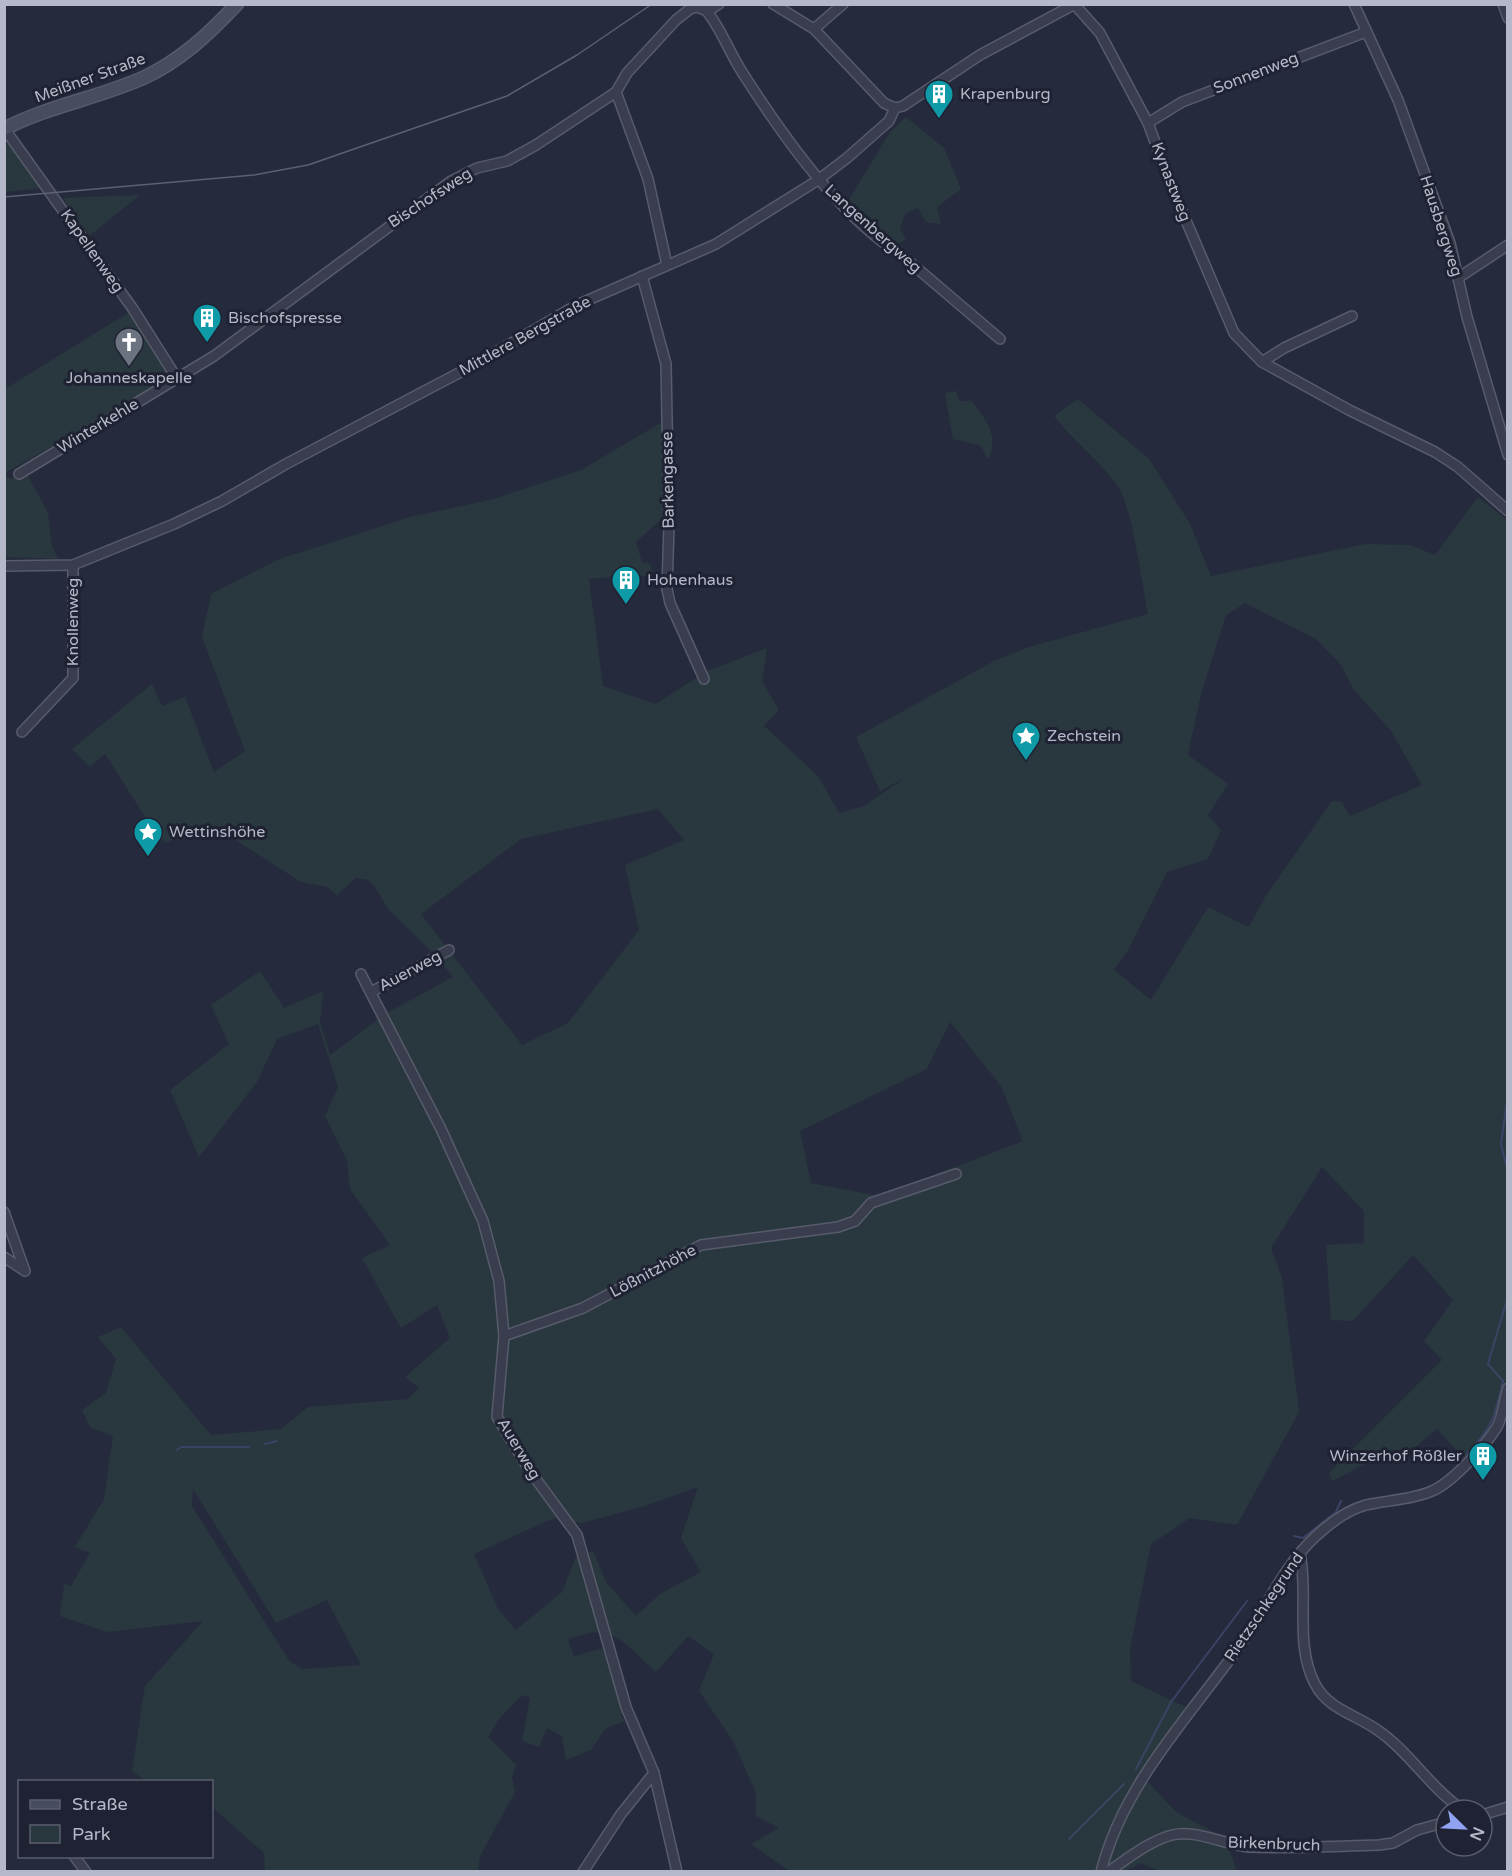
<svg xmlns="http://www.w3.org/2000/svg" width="1512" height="1876" font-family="'Varela Round',sans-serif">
	<rect width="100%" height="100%" fill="#252b3c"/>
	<!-- green -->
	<g fill="#28383e" fill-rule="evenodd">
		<path d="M906,117L944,148L961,189L937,207L941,224L926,222L918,208L905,214L900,229L906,239L894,246L847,203L890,132Z"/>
		<path d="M5,145H13L45,188L5,192Z"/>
		<path d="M140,195L89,236L63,198Z"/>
		<path d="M128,313C137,326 172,366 170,379L5,473V389Z"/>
		<path d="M956,391L959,401H971C986,418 1000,437 988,460L980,445L953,439L945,393Z"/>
		<path d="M1078,399L1149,459L1190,524L1211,576L1365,544L1410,545L1435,555L1478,497L1507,520V1377C1497,1416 1491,1429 1465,1460L1437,1429L1395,1464L1375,1459L1332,1481L1329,1473L1442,1360L1424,1341L1453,1300L1413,1255L1353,1321L1331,1320L1326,1245L1364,1243V1211L1322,1167L1271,1248L1282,1278L1299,1412L1237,1525L1190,1518L1151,1544L1130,1649L1131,1681L1190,1709L1145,1779L1176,1812L1225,1838L1237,1871H1159L1141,1863L1123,1872L789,1871L751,1844L779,1828L756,1816V1793L733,1741L699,1691L714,1654L688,1636L656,1672C624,1644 613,1620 568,1640L574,1656L604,1648L624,1721L605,1729L591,1750L566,1760L562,1736L547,1728L539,1747L522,1741L530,1698L522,1695L499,1719L488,1737L516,1765L512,1777L515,1792L480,1856L478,1871H265L264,1853L212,1807V1782L146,1781L132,1771L145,1686L203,1621L107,1632L60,1616L64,1584L71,1586L90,1553L75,1547L104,1499L113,1436L90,1427L82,1410L106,1393L116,1359L98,1337L121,1327L211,1435L281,1429L308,1407L408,1399L419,1388L405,1377L450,1338L437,1305L401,1328L362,1258L390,1245L350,1189L347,1161L325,1116L338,1087L318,1024L277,1039L257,1082L199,1157L170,1090L229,1044L211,1005L260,971L284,1008L323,991L320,1022L330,1055L385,1014L453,977L436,956L388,909L375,887L368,880L356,878L337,895L327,887L301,882L231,837L198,828L182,840L179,836L167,843L160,840L105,754L90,767L72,749L152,684L162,706L185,697L214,772L245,751L202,637L211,594L277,560L410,517L490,500L581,470L662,422L664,517L636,542L642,562L651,564L652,577L634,575L589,579L603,686L656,704L705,672L767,648L762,681L779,710L764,726L818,776L839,813L864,806L905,778L880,791L856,737L994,661L1029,647L1148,614C1142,584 1133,512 1119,488C1101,461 1074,442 1054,416ZM1245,603L1316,639L1341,665L1354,690L1391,731L1422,785L1350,816L1342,802L1332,801L1265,897L1249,927L1208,907L1151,1000L1114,970L1127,952L1167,872L1208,859L1221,830L1208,815L1228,784L1188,755L1201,694L1226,615ZM658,809L684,840L625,865L639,930L568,1023L522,1045L421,914L521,839ZM950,1022L1001,1086L1023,1141L879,1196L811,1183L800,1131L927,1069ZM698,1487L681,1538L701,1572L660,1594L636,1616L606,1582L593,1551L576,1557L562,1592L516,1630L498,1609L474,1554L554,1518L582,1523L645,1506ZM193,1489L276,1623L327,1600L361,1665L303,1669L290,1662L192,1506Z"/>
		<path d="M26,472L48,513L52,547L59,559L5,557L4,476L11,479Z"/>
	</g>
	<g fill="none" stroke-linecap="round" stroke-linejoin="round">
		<!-- stream -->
		<g stroke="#3a4363" stroke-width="2">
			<path d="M1508,1094L1501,1144L1508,1173"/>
			<path d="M4,1275L5,1276"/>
			<path d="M265,1444L277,1441"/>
			<path d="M177,1450L181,1447H249"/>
			<path d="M1467,1454C1493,1427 1495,1416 1503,1381L1488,1364L1508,1296"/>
			<path d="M1294,1536L1303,1538L1336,1512L1341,1501"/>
			<path d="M1136,1769L1171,1702L1247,1601"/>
			<path d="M1069,1839L1124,1784"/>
		</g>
		<!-- minor casing -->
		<g stroke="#575b6b" stroke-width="12">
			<g id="minor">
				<path d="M773,4L814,29L884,103L895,108"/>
				<path d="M1354,4L1398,100L1450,243L1467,317L1508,455"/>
				<path d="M1503,4L1508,18"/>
				<path d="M1075,5L1100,33L1148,123L1170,183L1234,333L1262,362L1349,410L1435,452L1458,467L1508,511"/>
				<path d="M705,9C720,26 729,52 742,72C784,138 839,216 905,258L1000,339"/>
				<path d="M708,11L719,4"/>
				<path d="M814,29L843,4"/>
				<path d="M616,92L648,179L667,265"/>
				<path d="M895,108L903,106L980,55L1075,4"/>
				<path d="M1148,123L1182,102L1366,32"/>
				<path d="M4,128L133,309L176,377"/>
				<path d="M642,276L666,364L669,525L667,589L670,603L704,679"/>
				<path d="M1458,278L1508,245"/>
				<path d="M1262,362L1284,348L1352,316"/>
				<path d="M19,474L214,356L451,181L477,168L507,161L536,145L616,92L627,73L676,20L690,9L697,7L708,11"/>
				<path d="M4,566L73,565L174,524L222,501L286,464L472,366L577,305L716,244L818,180L847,158L889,121L895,108"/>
				<path d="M22,732L73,678V565"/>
				<path d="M361,974L441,1129L483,1221L499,1281L504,1336L497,1417L530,1471L577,1535L626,1707L654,1773L677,1872"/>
				<path d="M371,992L449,950"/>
				<path d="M4,1212L25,1271L4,1257"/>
				<path d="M504,1336L583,1308L701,1245L838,1227L855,1221L871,1203L956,1174"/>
				<path d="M1300,1553C1309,1595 1294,1644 1315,1684C1328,1709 1354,1714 1376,1729C1409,1751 1430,1788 1463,1810"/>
				<path d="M1482,1815L1508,1807"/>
				<path d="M74,1856L86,1872"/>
				<path d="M583,1872L621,1814L654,1773"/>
				<path d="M1101,1872C1123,1784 1190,1716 1241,1644C1266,1609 1283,1566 1316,1536C1330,1523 1347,1510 1366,1505C1387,1500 1412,1500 1432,1491C1453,1482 1485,1446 1497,1427C1503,1416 1504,1400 1508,1388"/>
				<path d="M1108,1872C1127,1859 1149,1841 1172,1835C1196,1829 1225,1845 1249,1847C1292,1849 1336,1846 1379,1845L1393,1843L1417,1830L1446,1822"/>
			</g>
		</g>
		<!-- secondary casing -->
		<g stroke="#575b6b" stroke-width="15">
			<path id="secondary" d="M4,129C48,106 98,98 143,78C180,61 209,34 237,4"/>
		</g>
		<!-- minor -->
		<use href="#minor" stroke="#393d4d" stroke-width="9"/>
		<!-- secondary -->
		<use href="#secondary" stroke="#474c5f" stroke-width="12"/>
		<!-- tram -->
		<path stroke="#5b6073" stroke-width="1.5" d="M4,197L254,175L308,165L507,96L577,55L652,4"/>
	</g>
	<!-- icons -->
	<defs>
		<g id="building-pin" transform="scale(1.5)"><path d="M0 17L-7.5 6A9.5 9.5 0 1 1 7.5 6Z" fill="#0f9aa8" stroke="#1e2232"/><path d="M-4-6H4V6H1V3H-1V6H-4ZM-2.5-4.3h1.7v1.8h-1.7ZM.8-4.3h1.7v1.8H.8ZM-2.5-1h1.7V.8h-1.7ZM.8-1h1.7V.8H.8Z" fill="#fff"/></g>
		<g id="church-pin" transform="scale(1.5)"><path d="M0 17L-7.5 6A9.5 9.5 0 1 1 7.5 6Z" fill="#6b7280" stroke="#1e2232"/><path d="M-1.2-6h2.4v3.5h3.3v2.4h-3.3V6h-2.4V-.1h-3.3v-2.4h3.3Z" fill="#fff"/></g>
		<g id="sight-pin" transform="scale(1.5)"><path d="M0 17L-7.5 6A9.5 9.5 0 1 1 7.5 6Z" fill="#0f9aa8" stroke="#1e2232"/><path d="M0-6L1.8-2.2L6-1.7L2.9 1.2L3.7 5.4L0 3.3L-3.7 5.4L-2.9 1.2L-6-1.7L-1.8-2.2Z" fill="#fff"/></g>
	</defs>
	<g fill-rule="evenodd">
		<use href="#building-pin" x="939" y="94"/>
		<use href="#building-pin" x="207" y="318"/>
		<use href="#church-pin" x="129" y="342"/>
		<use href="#building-pin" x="626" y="580"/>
		<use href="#sight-pin" x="1026" y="736"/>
		<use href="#sight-pin" x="148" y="832"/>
		<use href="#building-pin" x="1483" y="1456"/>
	</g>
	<g text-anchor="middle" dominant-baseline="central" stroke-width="6" stroke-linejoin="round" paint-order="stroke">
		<!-- street labels -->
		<g font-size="16" fill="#b5b8c8" stroke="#1e2232">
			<text transform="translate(1256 73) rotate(-21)">Sonnenweg</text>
			<text transform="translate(90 78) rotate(-20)">Meißner Straße</text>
			<text transform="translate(1171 182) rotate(69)">Kynastweg</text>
			<text transform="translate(430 198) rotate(-33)">Bischofsweg</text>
			<text transform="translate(1441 226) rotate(72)">Hausbergweg</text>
			<text transform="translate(873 229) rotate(42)">Langenbergweg</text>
			<text transform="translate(92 251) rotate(55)">Kapellenweg</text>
			<text transform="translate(525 336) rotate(-29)">Mittlere Bergstraße</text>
			<text transform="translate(98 426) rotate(-31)">Winterkehle</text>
			<text transform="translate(668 480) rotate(-91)">Barkengasse</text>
			<text transform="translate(73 622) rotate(-90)">Knollenweg</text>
			<text transform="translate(410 971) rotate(-28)">Auerweg</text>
			<text transform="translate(653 1271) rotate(-28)">Lößnitzhöhe</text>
			<text transform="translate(519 1449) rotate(59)">Auerweg</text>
			<text transform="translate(1264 1607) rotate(-56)">Rietzschkegrund</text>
			<text transform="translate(1274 1844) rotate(2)">Birkenbruch</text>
		</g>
		<!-- poi labels -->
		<g font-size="16" fill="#b5b8c8" stroke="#1e2232" text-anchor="start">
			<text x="960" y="94">Krapenburg</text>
			<text x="228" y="318">Bischofspresse</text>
			<text x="129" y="378" text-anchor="middle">Johanneskapelle</text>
			<text x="647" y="580">Hohenhaus</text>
			<text x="1047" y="736">Zechstein</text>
			<text x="169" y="832">Wettinshöhe</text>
			<text x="1462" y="1456" text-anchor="end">Winzerhof Rößler</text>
		</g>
	</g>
	<!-- border -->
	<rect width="1512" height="1876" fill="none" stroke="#b5b8c8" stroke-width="12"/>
	<!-- legend -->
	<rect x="18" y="1780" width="195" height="78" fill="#1e2232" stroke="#5a5e6e" stroke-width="1.5"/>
	<rect x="30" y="1800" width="30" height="9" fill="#474c5f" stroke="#5a5e6e" stroke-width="1.5"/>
	<text x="72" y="1810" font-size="18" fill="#b5b8c8">Straße</text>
	<rect x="30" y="1825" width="30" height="18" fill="#28383e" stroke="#5a5e6e" stroke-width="1.5"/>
	<text x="72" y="1840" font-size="18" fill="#b5b8c8">Park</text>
	<!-- north arrow -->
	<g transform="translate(1464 1828) rotate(114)"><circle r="28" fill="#1e2232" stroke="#5a5e6e" stroke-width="1.5"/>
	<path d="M0-4.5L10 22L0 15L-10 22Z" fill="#90a2f2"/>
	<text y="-9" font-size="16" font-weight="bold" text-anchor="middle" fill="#b5b8c8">N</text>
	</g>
</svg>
